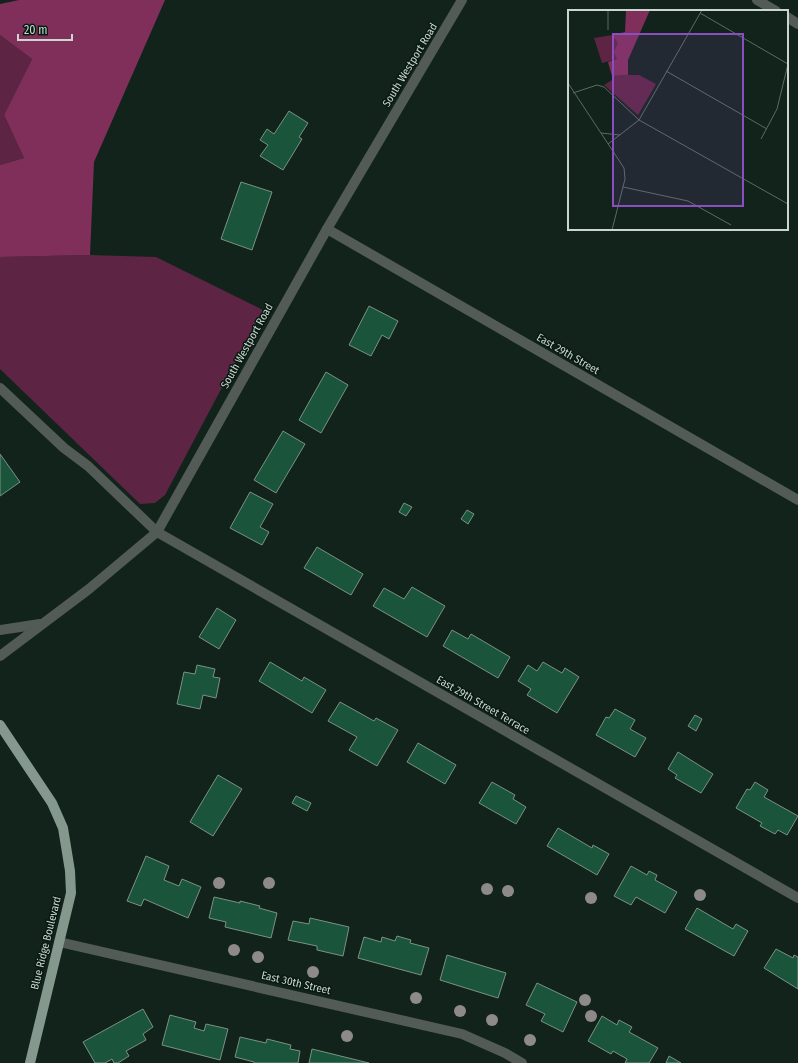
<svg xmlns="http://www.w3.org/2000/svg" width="798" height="1063" font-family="'Fira Sans Condensed',sans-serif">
	<rect width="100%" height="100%" fill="#11231a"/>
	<!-- green -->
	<g fill="#5d2543">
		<path d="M0,35L32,59L4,115L24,158L0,165Z"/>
		<path d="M90,255L156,257L263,310L165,495L155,503L140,504L0,369V257Z"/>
	</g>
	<!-- forest -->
	<path fill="#802f5b" d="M19,0H165L94,162L90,255L0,257V165L24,158L4,115L32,59L0,35V4Z"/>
	<!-- building -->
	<g fill="#1a543b" stroke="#7c9186">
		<path d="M289,111L308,123L299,137L302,139L283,170L260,156L268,145L260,140L267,129L274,134Z"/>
		<path d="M241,182L272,192L252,250L221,239Z"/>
		<path d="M369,306L398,321L389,339L382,335L371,356L349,345Z"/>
		<path d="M326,372L348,385L321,433L299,420Z"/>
		<path d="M283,431L305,444L276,493L254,480Z"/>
		<path d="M0,454L20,482L0,496Z"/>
		<path d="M250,492L273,504L260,527L269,532L262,545L230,528Z"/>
		<path d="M404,503L412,507L406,516L399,512Z"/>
		<path d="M467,510L474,514L468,524L461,519Z"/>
		<path d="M317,547L363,574L351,595L304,568Z"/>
		<path d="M412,587L445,606L427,637L373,606L384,588L404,599Z"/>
		<path d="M217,608L236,620L219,649L199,637Z"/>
		<path d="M452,630L468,639L471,634L510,657L498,678L443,646Z"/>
		<path d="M270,662L302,681L304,677L326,690L312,713L259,681Z"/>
		<path d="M543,662L562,673L565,668L579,677L557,713L527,695L531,689L518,681L528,665L537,671Z"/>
		<path d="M197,665L215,669L213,677L220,678L216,698L203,695L200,709L177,704L184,672L195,674Z"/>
		<path d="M340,702L374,721L376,718L398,730L377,766L349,750L357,737L328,721Z"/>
		<path d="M615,709L635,720L630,729L646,738L635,757L596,735L606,717L609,718Z"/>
		<path d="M695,715L702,719L696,731L688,726Z"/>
		<path d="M418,743L456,765L445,784L407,762Z"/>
		<path d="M678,752L713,774L701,793L675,778L677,775L668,769Z"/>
		<path d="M218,775L242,789L213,836L190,822Z"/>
		<path d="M492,782L515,795L513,799L526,807L516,824L479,803Z"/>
		<path d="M755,782L768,790L764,797L798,816L787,835L778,830L775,834L760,826L762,823L736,808L747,789L750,790Z"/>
		<path d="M296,796L311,803L307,811L292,803Z"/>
		<path d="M558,828L592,848L593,845L609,854L597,875L547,846Z"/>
		<path d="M146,856L169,866L164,880L179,886L182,879L201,887L188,918L144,899L141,906L127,901Z"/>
		<path d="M631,866L647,875L649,871L657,875L655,880L677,892L665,913L636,897L631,905L614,896Z"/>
		<path d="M214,897L240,903V901L260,906L259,908L277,913L271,938L225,927L226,922L209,918Z"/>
		<path d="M697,908L733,929L736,924L748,931L734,956L685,929Z"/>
		<path d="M310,918L349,927L343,956L317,950V946L288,940L293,921L309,924Z"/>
		<path d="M397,936L411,940L410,943L429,948L421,975L358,958L364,937L381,942L382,937L395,941Z"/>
		<path d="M776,949L793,958L794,955L798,957V989L764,968Z"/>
		<path d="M447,955L506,973L498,998L440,980Z"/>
		<path d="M537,983L577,1002L563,1032L541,1021L545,1014L526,1005Z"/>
		<path d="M143,1009L153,1027L143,1034L146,1040L126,1051L129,1056L118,1063H114L112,1059L105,1063H95L83,1042Z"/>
		<path d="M170,1015L196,1022L194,1028L204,1031L206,1024L228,1029L220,1060L162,1045Z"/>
		<path d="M602,1016L617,1025L619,1020L632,1027L629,1032L658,1048L649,1063H625L627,1059L613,1051L611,1054L588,1041Z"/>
		<path d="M240,1037L266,1043L267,1039L291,1045L290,1049L300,1051L298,1063H254V1062L235,1057Z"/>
		<path d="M312,1049L369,1063H309Z"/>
		<path d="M669,1056L681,1063H666Z"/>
	</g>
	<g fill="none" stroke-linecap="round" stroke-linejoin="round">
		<!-- minor -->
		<g stroke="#525b56" stroke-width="10">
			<path d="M757,0L776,11"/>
			<path d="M787,17L798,24"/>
			<path d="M327,229L798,500"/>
			<path d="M0,388L64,448L88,466L157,532L798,898"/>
			<path d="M0,630L40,624"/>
			<path d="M0,656L89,589L157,532L327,229L462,0"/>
			<path d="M59,942L462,1034L505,1053L522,1063"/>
		</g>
		<!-- major -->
		<path stroke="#85988d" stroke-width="10" d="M0,725L52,803L63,828L70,871L71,893L30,1063"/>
	</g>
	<!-- trees -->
	<g fill="#8e898a">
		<circle cx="219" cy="883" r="6"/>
		<circle cx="269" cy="883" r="6"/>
		<circle cx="487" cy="889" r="6"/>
		<circle cx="508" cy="891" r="6"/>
		<circle cx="700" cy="895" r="6"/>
		<circle cx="591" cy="898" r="6"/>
		<circle cx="234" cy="950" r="6"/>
		<circle cx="258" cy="957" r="6"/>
		<circle cx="313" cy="972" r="6"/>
		<circle cx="416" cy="998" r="6"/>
		<circle cx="585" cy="1000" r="6"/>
		<circle cx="460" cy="1011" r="6"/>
		<circle cx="591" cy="1016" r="6"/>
		<circle cx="492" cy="1020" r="6"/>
		<circle cx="347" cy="1036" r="6"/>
		<circle cx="530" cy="1040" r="6"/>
	</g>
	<g text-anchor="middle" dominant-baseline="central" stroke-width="3" stroke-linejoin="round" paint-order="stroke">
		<!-- street labels -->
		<g font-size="11" fill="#cbd6d0" stroke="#081a11">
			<text transform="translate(410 65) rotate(-59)">South Westport Road</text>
			<text transform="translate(247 346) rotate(-61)">South Westport Road</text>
			<text transform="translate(568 354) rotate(30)">East 29th Street</text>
			<text transform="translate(483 705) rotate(30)">East 29th Street Terrace</text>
			<text transform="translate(46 943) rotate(-76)">Blue Ridge Boulevard</text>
			<text transform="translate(296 983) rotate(13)">East 30th Street</text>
		</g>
	</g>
	<!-- overview -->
	<g transform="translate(568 10)">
		<rect width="220" height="220" fill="#11231a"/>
		<path d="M44,25L51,33L49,49L34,53L26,28ZM60,65H71L88,74L70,105L36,75L44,70V66Z" fill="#5d2543"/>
		<path d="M58,0H82L60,50V65L44,66L40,52L49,49L46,42L50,33L44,25L57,22Z" fill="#802f5b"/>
		<path fill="none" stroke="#5b6b63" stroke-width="1" d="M40,0V20M132,3L220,54M98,61L199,119M0,73L56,158L57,169L44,220M5,83L29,75L36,77L71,110L220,194M33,123L52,125M193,129L209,99L220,54M40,134L71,110L134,0M55,177L120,191L163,215"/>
		<path fill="#8b4ec2" fill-opacity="0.15" stroke="#8b4ec2" stroke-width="2" d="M45,24H175V196H45Z"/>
		<rect width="220" height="220" fill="none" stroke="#cbd6d0" stroke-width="2"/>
	</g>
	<!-- scale -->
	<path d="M18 34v6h54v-6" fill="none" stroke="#cbd6d0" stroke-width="2"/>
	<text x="24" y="34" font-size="12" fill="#cbd6d0" stroke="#081a11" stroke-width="3" paint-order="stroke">20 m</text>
</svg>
